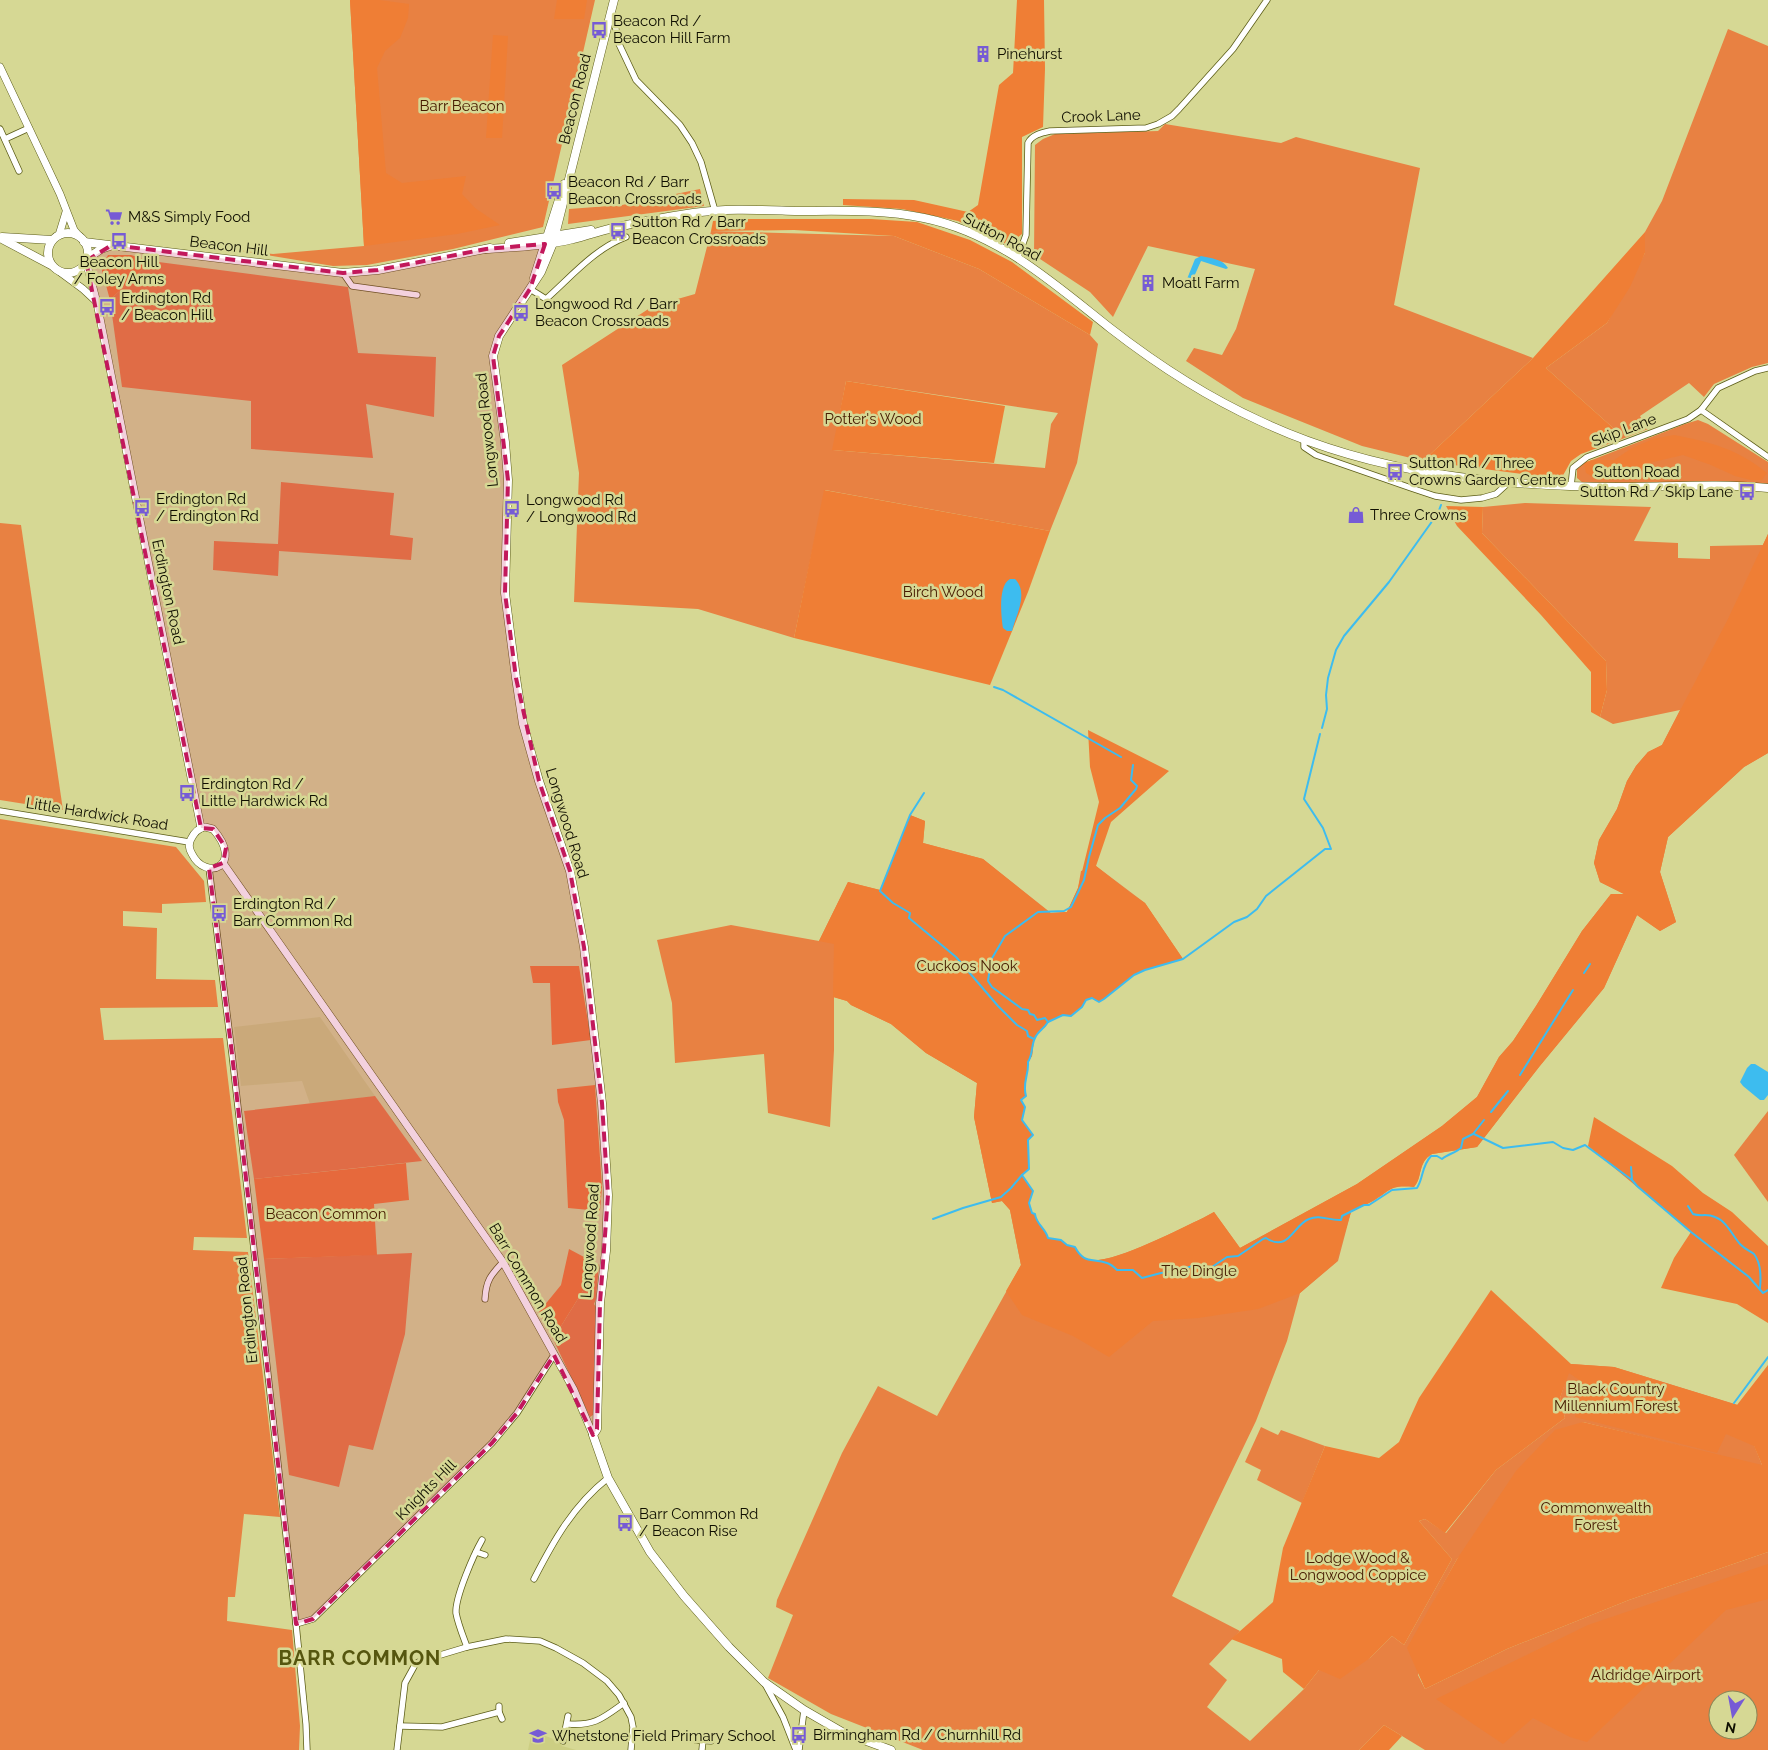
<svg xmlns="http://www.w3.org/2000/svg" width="1768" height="1750" font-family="Raleway,sans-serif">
	<rect width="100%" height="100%" fill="#d6d894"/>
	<!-- built -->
	<g fill="#ccce83">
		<path d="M320,1017L375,1096L310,1104L302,1081L241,1086L234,1027Z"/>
		<path d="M532,1731L559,1741L562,1746L576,1750H528Z"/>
	</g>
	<!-- green -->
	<g fill="#e88142" fill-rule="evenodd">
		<path d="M350,0H595L543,227L453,249L367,265L333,266L236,250L273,254L364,246Z"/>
		<path d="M1728,29L1768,46V363L1752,367L1714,384L1704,397L1689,383L1640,416L1648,429L1622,439L1611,426L1546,368L1607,323L1645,253V232L1662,201Z"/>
		<path d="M1165,124L1281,143L1296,137L1420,168L1394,305L1533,358L1423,461L1362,446L1243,398L1186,361L1194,348L1222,355L1236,329L1255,269L1148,246L1113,317L1090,292L1034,255L1035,145L1043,139L1055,134L1158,131Z"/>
		<path d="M700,189L704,206L568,224L569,209L622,205Z"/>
		<path d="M711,231L894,236L979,269L1090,335L1098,344L1077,463L1050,531L825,490L794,638L698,609L574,602L579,473L562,365L653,306L695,294ZM846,381L1058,413L1051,424L1045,468L833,450Z"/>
		<path d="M151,261L348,287L358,353L436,357L434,417L366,404L373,458L251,449V401L122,387L110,300Z"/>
		<path d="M1698,420L1708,424L1768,462V484L1714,482L1583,483L1577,478V469L1584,463L1685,424Z"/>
		<path d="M281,482L394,493L390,535L413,538L411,560L279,551L278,576L213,570L214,541L278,544Z"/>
		<path d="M1525,503L1651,507L1634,541L1678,543V558L1710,559V546L1763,545L1768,534V753L1744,767L1668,837L1660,872L1676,922L1660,931L1637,915L1604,988L1539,1067L1477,1147L1432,1154C1417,1163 1423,1177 1414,1187C1387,1184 1390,1193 1369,1203C1363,1206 1357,1209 1351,1212L1338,1261L1300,1293L1287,1341L1256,1421L1172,1596L1240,1631L1209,1664L1227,1680L1207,1707L1250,1741L1304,1689L1319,1670L1370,1658L1392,1636L1404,1645L1452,1559L1419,1521L1425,1519L1446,1533L1496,1470L1565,1418L1560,1398L1571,1364L1614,1367L1738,1405L1762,1465L1768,1466H1761L1583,1422L1457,1559L1434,1601L1418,1675L1425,1689L1507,1649L1629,1600L1768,1552V1750H1425L1384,1725L1359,1750H923L831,1714L768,1678L793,1615L776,1607L777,1600L842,1453L878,1386L937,1416L1021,1265L1010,1210L1002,1201L992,1203L974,1117L977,1083L926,1053L891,1024L851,1005L847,1001L834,997V1050L830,1127L768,1113L764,1054L675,1063L672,1003L657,940L731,925L819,941L848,882L880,890L910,815L925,821L923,843L983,859L1051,913L1067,912L1078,888L1081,871L1096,866L1145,903L1183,959L1145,970L1134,975L1104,999L1099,1002L1092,998L1086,1000L1082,1007L1071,1016L1063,1015L1048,1022L1045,1027L1037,1033L1034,1039L1032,1056L1028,1062C1029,1075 1022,1083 1026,1096L1021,1100L1025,1107L1022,1120L1033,1135L1028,1140L1029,1169L1022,1175L1033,1191L1029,1203L1032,1213L1035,1214C1037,1224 1046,1229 1048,1238L1061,1240L1067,1245L1075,1247C1078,1253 1081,1258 1088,1260C1111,1265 1179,1229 1203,1218L1214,1212L1240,1248L1357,1184L1442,1126L1477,1097L1499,1057L1513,1041L1536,1006L1582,931L1611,894H1624L1600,882L1594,863L1599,840L1617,809L1627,781L1636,766L1648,752L1662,745L1680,710L1613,724L1600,717L1607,690L1606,661L1482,533L1483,507ZM1718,1700H1748V1730H1718Z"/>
		<path d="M0,523L21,525L63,810L0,800Z"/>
		<path d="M0,819L176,847L204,881L206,902L162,904V913L123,911V926L157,928L156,979L215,980L218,1007L100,1008L104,1040L223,1038L247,1238L194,1237L193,1250L248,1252L280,1517L244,1514L235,1597H228L227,1621L292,1630L300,1726L299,1750H0Z"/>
		<path d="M375,1096L422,1161L254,1179L244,1111Z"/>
		<path d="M1768,1111V1202L1734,1155Z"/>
		<path d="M412,1253L405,1334L373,1450L349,1445L339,1487L289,1475L264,1259Z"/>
		<path d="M599,1265L596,1299L594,1304L596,1307L593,1415L590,1417L553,1339Z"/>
		<path d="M1261,1427L1278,1435L1281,1430L1325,1446L1302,1503L1257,1480L1261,1470L1245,1462Z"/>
	</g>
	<!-- forest -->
	<g fill="#ef7e35">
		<path d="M350,0H379L409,4L408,18L400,38L385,51L377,68L386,173L402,183L466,176L462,194L475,208L500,225L457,234L364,246Z"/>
		<path d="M557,0H587L584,19H554Z"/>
		<path d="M1017,0H1044L1045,69L1043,127L1022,137V234L1008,245L958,221L902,209L843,205V199L914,200L968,212L978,205L999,85L1013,73Z"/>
		<path d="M493,35L508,36L502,138H486Z"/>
		<path d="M735,219H871L917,222L970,240L1012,262L1093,322L1090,335L979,269L894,236L794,230L711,231L713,221Z"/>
		<path d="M1645,232V253L1630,287L1607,323L1546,368L1611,426L1622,439L1581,454L1571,461L1561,479L1423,461L1533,358Z"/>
		<path d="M108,255H131L151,261L110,300L101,267Z"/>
		<path d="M846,381L1005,406L994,463L832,450Z"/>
		<path d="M1674,435C1710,442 1738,449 1767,473L1762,480H1751L1735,476L1711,465L1683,455L1653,462L1633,471L1623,479H1597L1586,473L1584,463L1592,460H1614L1632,448L1653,439Z"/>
		<path d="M824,490L1050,531L1028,592L990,685L794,638Z"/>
		<path d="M1446,506L1483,507L1482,533L1606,661L1607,690L1600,717L1591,712V672L1541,615L1457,526Z"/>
		<path d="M1768,534V753L1744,767L1668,837L1660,872L1676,922L1660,931L1637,915L1604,988L1539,1067L1477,1147L1432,1154C1417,1163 1423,1177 1414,1187C1387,1184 1390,1192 1369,1203C1363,1206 1357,1209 1351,1212L1336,1262L1300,1293L1258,1309L1198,1318L1153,1321L1109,1357L1073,1336L1022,1315L1006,1291L1021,1265L1010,1210L1002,1201L992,1203L974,1117L977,1083L926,1053L891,1024L851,1005L847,1001L833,997L834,944L819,941L848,882L880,890L910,815L925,821L923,843L983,859L1050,913L1067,912L1078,888L1099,802L1090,767L1088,730L1169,771L1111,822L1096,866L1130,893L1145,903L1183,959L1145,970L1134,975L1104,999L1099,1002L1092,998L1086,1000L1082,1007L1071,1016L1063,1015L1048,1022L1045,1027L1037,1033L1034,1039L1032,1056L1028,1062C1029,1075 1022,1083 1026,1096L1021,1100L1025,1107L1022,1120L1033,1135L1028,1140L1029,1169L1022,1175L1033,1191L1029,1203L1032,1213L1035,1214C1037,1224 1046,1229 1048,1238L1061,1240L1067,1245L1075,1247C1078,1253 1081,1258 1088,1260C1112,1265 1179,1229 1203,1218L1214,1212L1240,1248L1357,1184L1442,1126L1477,1097L1499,1057L1513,1041L1536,1006L1582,931L1611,894H1624L1600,882L1594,863L1599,840L1617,809L1627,781L1636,766L1648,752L1662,745L1727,621Z"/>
		<path d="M530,966H579L591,1040L552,1045L550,983H533Z"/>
		<path d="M595,1085L602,1187L600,1211L568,1208L564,1120L558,1102L557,1089Z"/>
		<path d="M1594,1117L1672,1166L1703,1193L1732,1212L1768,1246V1323L1737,1304L1661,1288L1674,1258L1691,1232L1588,1146Z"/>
		<path d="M406,1163L409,1200L374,1204L377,1255L264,1259L254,1179Z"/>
		<path d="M569,1249L599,1265L553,1339L539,1312L561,1285Z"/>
		<path d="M1491,1290L1571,1364L1614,1367L1737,1405L1768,1365V1552L1629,1600L1507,1649L1425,1689L1407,1648L1457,1559L1516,1471L1555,1430L1583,1422L1762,1465L1754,1446L1726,1434L1717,1453L1575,1417L1578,1402L1588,1386L1569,1373L1560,1398L1565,1418L1496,1470L1445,1533L1425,1519L1419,1521L1452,1559L1404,1645L1392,1636L1370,1658L1340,1679L1319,1670L1304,1689L1283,1672L1282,1659L1231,1639L1273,1602L1283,1548L1325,1446L1379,1458L1399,1442L1419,1398Z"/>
		<path d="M1768,1564V1599L1726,1610L1587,1742L1570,1737L1533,1718L1503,1744L1436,1699L1588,1625Z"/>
		<path d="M1384,1725L1402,1736L1389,1750H1359Z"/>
	</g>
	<!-- water -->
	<g fill="#3dbcef">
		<path d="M1201,256C1210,258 1223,259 1228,268L1226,269L1201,261L1193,279L1191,282L1188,281L1187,279L1195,259Z"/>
		<path d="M1010,579H1015C1029,593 1016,615 1012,631H1007L1003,628C1001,616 998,585 1010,579Z"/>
		<path d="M1751,1064H1755L1768,1072V1095L1764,1100H1760L1743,1086L1740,1082L1747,1068Z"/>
	</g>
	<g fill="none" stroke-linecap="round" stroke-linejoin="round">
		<!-- stream -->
		<g stroke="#3dbcef" stroke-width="2">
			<path d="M994,687L1003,690L1121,757"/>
			<path d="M1322,728L1327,709L1326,695L1328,678L1336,650L1344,636L1389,582L1438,513L1441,505"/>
			<path d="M1133,765L1131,780L1137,786L1136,789L1120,808L1105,818L1098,825L1089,857L1084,880L1071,907L1064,911L1038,912L1005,936L991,960L988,981L992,987L1022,1009L1028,1010L1030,1014L1034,1015L1037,1020L1045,1018L1048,1022C1044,1029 1038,1031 1035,1038C1031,1046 1033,1054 1028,1062C1029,1075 1022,1083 1026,1096L1021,1100L1025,1107L1022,1120L1033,1135L1028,1140L1029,1169L1022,1175L1033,1191L1029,1203L1032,1213L1035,1214C1036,1224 1046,1229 1048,1238L1061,1240L1067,1245L1075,1247C1084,1264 1091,1258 1107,1263C1110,1264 1114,1267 1117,1270H1133L1142,1278L1161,1273L1181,1270L1192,1266L1212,1267L1227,1257L1238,1256L1263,1239L1266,1238C1289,1253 1293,1225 1309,1219C1320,1214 1330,1221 1341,1220L1342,1216L1364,1205H1369L1392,1190L1417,1188C1424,1177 1421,1167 1431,1156H1437L1442,1159C1448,1154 1455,1153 1461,1148L1463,1139L1473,1134L1484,1120"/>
			<path d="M924,793L910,815L880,891L893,903L910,913L909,918L956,957L998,1006L1017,1025L1027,1031L1028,1036L1034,1039"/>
			<path d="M1584,973L1590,964"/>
			<path d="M1048,1022L1063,1015L1071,1016L1082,1007L1086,1000L1092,998L1099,1002L1104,999L1134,975L1145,970L1183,959L1234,922L1247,917L1257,909L1266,896L1325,849H1331L1323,828L1304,799L1320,734"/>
			<path d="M1520,1075L1573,990"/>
			<path d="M1491,1112L1508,1091"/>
			<path d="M1474,1134L1503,1148L1553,1142L1563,1148L1573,1150L1585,1145L1632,1180"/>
			<path d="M1631,1167L1632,1180L1637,1186L1691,1232L1749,1277L1763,1293L1768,1290"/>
			<path d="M1688,1206L1693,1214C1701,1217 1706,1213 1715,1217C1727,1221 1733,1237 1741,1245C1745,1249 1750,1251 1754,1254C1761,1263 1761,1278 1760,1288"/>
			<path d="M933,1219L963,1208L1001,1197L1011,1188L1022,1175"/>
			<path d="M1734,1403L1768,1357"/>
		</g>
		<!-- minor casing -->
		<g stroke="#5c5d18" stroke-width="7">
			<g id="minor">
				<path d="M612,10L619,44L636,80L680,125L692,143L701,162L715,211"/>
				<path d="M0,129L19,171"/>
				<path d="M5,139L29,128"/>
				<path d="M1018,257L1026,235L1028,143C1032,135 1041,133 1050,131L1146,128L1158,124L1172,116L1179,109L1233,49L1267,0"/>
				<path d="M343,273L352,286L417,295"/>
				<path d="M530,289L546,299C571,277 594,249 626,237"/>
				<path d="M1701,410L1768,457"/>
				<path d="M1304,440V447L1316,455L1411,488L1435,496L1461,500L1482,498L1496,494L1507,484"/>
				<path d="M1571,486L1573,468L1587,457L1688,419L1701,410L1718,388L1755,371L1768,368"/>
				<path d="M0,811L189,842"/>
				<path d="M209,868L232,1054L296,1624L306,1724L307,1750"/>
				<path d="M485,1299C486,1280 491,1275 503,1262"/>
				<path d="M476,1552L485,1555"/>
				<path d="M534,1579C554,1540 573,1506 608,1478"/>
				<path d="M296,1624L313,1619L492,1443L517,1413L554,1355"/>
				<path d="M467,1647C463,1636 458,1624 456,1613C455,1597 474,1554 482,1540"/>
				<path d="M765,1684L783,1717L796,1750"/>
				<path d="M499,1706V1712L502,1719"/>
				<path d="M568,1724C595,1726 603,1718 624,1703"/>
				<path d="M400,1726L442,1727L499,1712"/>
				<path d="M696,1740L711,1741"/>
				<path d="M563,1741L568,1716"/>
				<path d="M397,1750L405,1683L416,1663L427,1659L467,1647L506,1639L540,1641L556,1648L583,1663L607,1681L619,1695L631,1717L633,1727L631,1750"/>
				<path d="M702,1750L703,1740"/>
				<path d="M799,1750L804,1710"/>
			</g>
		</g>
		<!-- tertiary casing -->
		<g stroke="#5c5d18" stroke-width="8">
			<g id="tertiary">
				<path d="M0,67L60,194L74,230L80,237"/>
				<path d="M59,235L66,212"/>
				<path d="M86,261L97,303L201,828"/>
				<path d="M60,272L83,289L97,302"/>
				<path d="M205,827L213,829C245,866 206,882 192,854C189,849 188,844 191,839C194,833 198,828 205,827Z"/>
				<path d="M223,863L503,1262L574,1390L593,1435"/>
			</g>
		</g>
		<!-- secondary casing -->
		<g stroke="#5c5d18" stroke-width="9">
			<g id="secondary">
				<path d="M614,0L553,243L541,272L499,336L493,356L505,442L508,480L505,593L516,678L523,724L539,781L570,871L584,947L602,1103L608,1195L606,1251L600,1303L597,1429L593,1435L608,1478L650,1552L684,1596L729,1647L764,1682L804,1710L842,1732L891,1750"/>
				<circle cx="68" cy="253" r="20"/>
				<path d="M2,237L52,240"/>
				<path d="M0,238L51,265"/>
				<path d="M84,242L343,273L378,270L490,248"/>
				<path d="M509,243L591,230"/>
				<path d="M486,249C515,247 545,246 573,239C587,236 599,231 613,228C639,222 666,217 693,213C727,208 761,210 795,211C838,211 882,209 924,218C998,233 1053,283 1110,328C1155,363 1207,397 1260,421C1373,474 1495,486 1618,487C1668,487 1718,483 1768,488"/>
				<path d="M88,258L101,249L110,246"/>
				<path d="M534,278L564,184"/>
			</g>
		</g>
		<!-- minor -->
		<use href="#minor" stroke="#fff" stroke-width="5.5"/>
		<!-- tertiary -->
		<use href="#tertiary" stroke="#fff" stroke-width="7"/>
		<!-- secondary -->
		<use href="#secondary" stroke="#fff" stroke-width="8"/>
	</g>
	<!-- marked area -->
	<path fill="#c2185b" fill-opacity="0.2" stroke="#c2185b" stroke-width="4" stroke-dasharray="10 6" stroke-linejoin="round" d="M545,244L530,289L499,336L493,356L508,480L505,593L516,678L539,781L570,871L584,947L602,1103L608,1195L600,1303L597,1429L593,1435L554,1355L517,1413L492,1443L313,1619L296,1624L232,1054L209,868L223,863L226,848L213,829L201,828L86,261L112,245L343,273L378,270L486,249Z"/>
	<!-- icons -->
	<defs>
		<g id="bus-bare" transform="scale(1.35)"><path d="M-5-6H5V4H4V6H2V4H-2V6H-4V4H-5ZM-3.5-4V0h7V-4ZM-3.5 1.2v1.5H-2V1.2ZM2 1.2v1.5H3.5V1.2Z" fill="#765bd5" stroke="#d6d894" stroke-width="2.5" paint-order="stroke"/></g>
		<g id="building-bare" transform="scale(1.35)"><path d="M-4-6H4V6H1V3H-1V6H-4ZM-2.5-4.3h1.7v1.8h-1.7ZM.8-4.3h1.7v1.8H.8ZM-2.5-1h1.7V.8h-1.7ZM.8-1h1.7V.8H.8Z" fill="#765bd5" stroke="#d6d894" stroke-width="2.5" paint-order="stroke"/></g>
		<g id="supermarket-bare" transform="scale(1.35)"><path d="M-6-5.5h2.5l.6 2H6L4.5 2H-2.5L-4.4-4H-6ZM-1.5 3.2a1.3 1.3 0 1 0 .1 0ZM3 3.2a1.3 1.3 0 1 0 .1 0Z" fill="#765bd5" stroke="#d6d894" stroke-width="2.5" paint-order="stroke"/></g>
		<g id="shop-bare" transform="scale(1.35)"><path d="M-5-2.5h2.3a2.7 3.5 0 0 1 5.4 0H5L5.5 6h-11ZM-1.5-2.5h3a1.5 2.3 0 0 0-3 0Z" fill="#765bd5" stroke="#d6d894" stroke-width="2.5" paint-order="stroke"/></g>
		<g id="school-bare" transform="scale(1.35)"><path d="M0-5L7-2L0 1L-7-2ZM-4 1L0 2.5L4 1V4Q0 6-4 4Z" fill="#765bd5" stroke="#d6d894" stroke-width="2.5" paint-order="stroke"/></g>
	</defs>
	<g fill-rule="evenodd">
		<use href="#bus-bare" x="599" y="30"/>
		<use href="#building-bare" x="983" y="54"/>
		<use href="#bus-bare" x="554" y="191"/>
		<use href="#supermarket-bare" x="114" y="217"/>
		<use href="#bus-bare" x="618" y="231"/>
		<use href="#bus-bare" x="119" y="241"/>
		<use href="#building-bare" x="1148" y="283"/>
		<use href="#bus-bare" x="107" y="307"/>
		<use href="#bus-bare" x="521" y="313"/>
		<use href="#bus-bare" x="1395" y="472"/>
		<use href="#bus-bare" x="1747" y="492"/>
		<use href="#bus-bare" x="142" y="508"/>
		<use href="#bus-bare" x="512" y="509"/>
		<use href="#shop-bare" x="1356" y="515"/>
		<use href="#bus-bare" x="187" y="793"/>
		<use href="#bus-bare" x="219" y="913"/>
		<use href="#bus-bare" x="625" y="1523"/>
		<use href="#bus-bare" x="799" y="1735"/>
		<use href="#school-bare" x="538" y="1736"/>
	</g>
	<g text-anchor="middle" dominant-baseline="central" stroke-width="5" stroke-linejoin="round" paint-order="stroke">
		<!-- poi labels -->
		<g font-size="15" fill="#100f00" stroke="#d6d894" text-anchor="start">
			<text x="613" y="21">Beacon Rd /<tspan x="613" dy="17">Beacon Hill Farm</tspan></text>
			<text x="997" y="54">Pinehurst</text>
			<text x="568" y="182">Beacon Rd / Barr<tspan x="568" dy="17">Beacon Crossroads</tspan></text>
			<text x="128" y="217">M&amp;S Simply Food</text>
			<text x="632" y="222">Sutton Rd / Barr<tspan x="632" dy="17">Beacon Crossroads</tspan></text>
			<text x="119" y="262" text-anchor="middle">Beacon Hill<tspan x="119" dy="17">/ Foley Arms</tspan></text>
			<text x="1162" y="283">Moatl Farm</text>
			<text x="121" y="298">Erdington Rd<tspan x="121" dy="17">/ Beacon Hill</tspan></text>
			<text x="535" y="304">Longwood Rd / Barr<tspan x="535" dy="17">Beacon Crossroads</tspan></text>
			<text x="1409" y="463">Sutton Rd / Three<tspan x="1409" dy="17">Crowns Garden Centre</tspan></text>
			<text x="1733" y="492" text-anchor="end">Sutton Rd / Skip Lane</text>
			<text x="156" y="499">Erdington Rd<tspan x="156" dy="17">/ Erdington Rd</tspan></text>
			<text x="526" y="500">Longwood Rd<tspan x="526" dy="17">/ Longwood Rd</tspan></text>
			<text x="1370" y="515">Three Crowns</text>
			<text x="201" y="784">Erdington Rd /<tspan x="201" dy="17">Little Hardwick Rd</tspan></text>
			<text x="233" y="904">Erdington Rd /<tspan x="233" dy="17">Barr Common Rd</tspan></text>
			<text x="639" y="1514">Barr Common Rd<tspan x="639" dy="17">/ Beacon Rise</tspan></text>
			<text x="813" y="1735">Birmingham Rd / Churnhill Rd</text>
			<text x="552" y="1736">Whetstone Field Primary School</text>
		</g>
		<!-- street labels -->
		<g font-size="15" fill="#100f00" stroke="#d6d894">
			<text transform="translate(575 99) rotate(-76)">Beacon Road</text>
			<text transform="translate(1101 116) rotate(-2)">Crook Lane</text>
			<text transform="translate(1002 237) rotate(28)">Sutton Road</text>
			<text transform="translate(229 246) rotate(7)">Beacon Hill</text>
			<text transform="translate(487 430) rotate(-96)">Longwood Road</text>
			<text transform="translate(1624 430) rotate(-21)">Skip Lane</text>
			<text x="1637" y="472">Sutton Road</text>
			<text transform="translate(168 592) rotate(78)">Erdington Road</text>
			<text transform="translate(97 814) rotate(9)">Little Hardwick Road</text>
			<text transform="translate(567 823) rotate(73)">Longwood Road</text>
			<text transform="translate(590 1241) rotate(-86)">Longwood Road</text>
			<text transform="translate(528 1283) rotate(59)">Barr Common Road</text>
			<text transform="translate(247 1310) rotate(-96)">Erdington Road</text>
			<text transform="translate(426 1490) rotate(-45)">Knights Hill</text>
		</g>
		<!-- park labels -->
		<g font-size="15" fill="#471b00" stroke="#d6d894">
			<text x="462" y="106">Barr Beacon</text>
			<text x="873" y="419">Potter's Wood</text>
			<text x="943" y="592">Birch Wood</text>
			<text x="967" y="966">Cuckoos Nook</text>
			<text x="326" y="1214">Beacon Common</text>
			<text x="1199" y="1271">The Dingle</text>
			<text x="1616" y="1389">Black Country<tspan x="1616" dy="17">Millennium Forest</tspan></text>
			<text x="1596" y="1508">Commonwealth<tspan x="1596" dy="17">Forest</tspan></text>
			<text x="1358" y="1558">Lodge Wood &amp;<tspan x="1358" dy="17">Longwood Coppice</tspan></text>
			<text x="1646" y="1675">Aldridge Airport</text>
		</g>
		<!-- district labels -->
		<g font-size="20" font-weight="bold" letter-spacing="1" fill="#56560f" stroke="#d6d894">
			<text x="360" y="1658">BARR COMMON</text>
		</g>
	</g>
	<!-- north arrow -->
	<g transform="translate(1733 1715) rotate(191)"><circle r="24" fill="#d6d894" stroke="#878859"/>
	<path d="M0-4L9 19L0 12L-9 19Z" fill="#765bd5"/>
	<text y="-8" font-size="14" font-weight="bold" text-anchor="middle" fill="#100f00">N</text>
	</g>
</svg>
